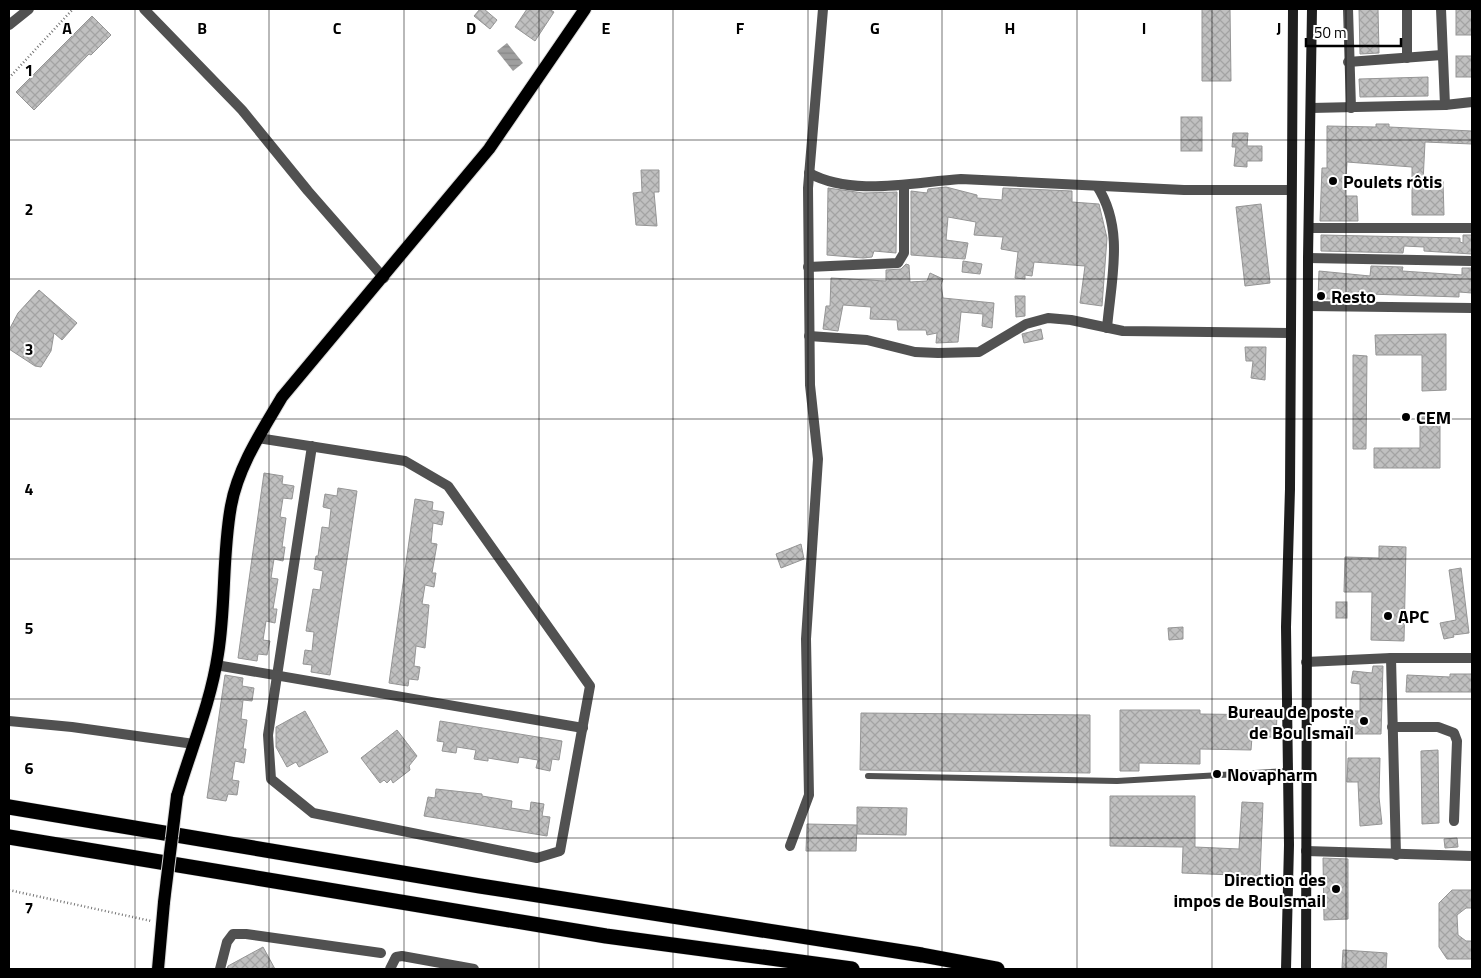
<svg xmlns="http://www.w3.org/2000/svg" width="1481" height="978" font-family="'Titillium Web',sans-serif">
	<defs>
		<pattern id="water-rules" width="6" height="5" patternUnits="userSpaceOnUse" patternTransform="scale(1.25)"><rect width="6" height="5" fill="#9f9f9f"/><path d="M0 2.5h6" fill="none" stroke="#878787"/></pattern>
		<pattern id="building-cross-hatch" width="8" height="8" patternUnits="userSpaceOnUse" patternTransform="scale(1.25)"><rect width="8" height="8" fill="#c0c0c0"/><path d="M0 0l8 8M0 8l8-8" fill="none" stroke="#a3a3a3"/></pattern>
	</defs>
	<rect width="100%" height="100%" fill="#fff"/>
	<!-- water -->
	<path fill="url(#water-rules)" d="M507,43L523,63L513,71L497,51Z"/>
	<!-- building -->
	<g fill="url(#building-cross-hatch)" stroke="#959595">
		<path d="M480,9H484L497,20L490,29L474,16Z"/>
		<path d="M527,9H549L554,12L535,41L515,27Z"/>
		<path d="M1202,9H1230L1231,81H1202Z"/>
		<path d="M1359,9H1378L1379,53L1360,54Z"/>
		<rect x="1456" y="9" width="16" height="26"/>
		<path d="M92,16L111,35L91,55L89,54L34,110L16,92Z"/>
		<rect x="1456" y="56" width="16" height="21"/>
		<path d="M1428,77V96L1360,97L1359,79Z"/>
		<rect x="1181" y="117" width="21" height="34"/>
		<path d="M1376,124H1389V127L1472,131V144L1425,142L1423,182L1443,181L1444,215H1412V167L1347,162L1345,196H1357L1358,221H1320L1322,168H1327V126L1376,127Z"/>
		<path d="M1233,133H1248L1247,146H1262V161H1247V167L1234,166L1236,147H1232Z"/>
		<path d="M641,170H659V192H654L657,226L636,225L633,193L642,192Z"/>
		<path d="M946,187L977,195V198L1002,200L1003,188L1072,191V202L1099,204L1107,238L1102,306L1080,303L1085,266L1034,262L1032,276L1025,275V279L1015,278L1018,252L1001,249L1003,237L974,235L976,222L948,217L946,240L968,243L965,259L911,255V191L927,193L928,189Z"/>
		<path d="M828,188L863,193L897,192L896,253L874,251L872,257L863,258L827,255Z"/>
		<path d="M1261,204L1270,283L1245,286L1236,207Z"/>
		<path d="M1321,235L1460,238V242L1463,243V235H1472V254L1424,251V247L1404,246L1403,253L1321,251Z"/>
		<path d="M963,261L982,264L980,274L962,272Z"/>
		<path d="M906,264L909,265L910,282L927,281L930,273L943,279L941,285L943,298L994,303L992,328L982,326L983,314L961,312L958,342L936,343L937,333L927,335L926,330H898L897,320L870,319L871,307L843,305L838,331L823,329L826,306H830L831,278L886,281V270L901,269Z"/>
		<path d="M1371,266L1403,267L1402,271L1462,275V268H1472V293L1459,292V297L1338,293V299H1318L1319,271L1370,276Z"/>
		<path d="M39,290L77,323L62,340L54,333L51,351L41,367L35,366L9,349V330L18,313Z"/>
		<path d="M1015,296H1025V316L1016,317Z"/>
		<path d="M1041,329L1043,339L1024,343L1022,334Z"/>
		<path d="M1446,334V390L1422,391V355H1376L1375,335Z"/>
		<path d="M1245,347H1266L1265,380L1251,378L1253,361H1246Z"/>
		<path d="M1353,355L1367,356L1366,449H1353Z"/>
		<path d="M1420,412H1440V468H1374V448H1420Z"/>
		<path d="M264,473L283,476L282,484L294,486L292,499L283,498L280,517L286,518L282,547H285L283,561L274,559L271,578L278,579L273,609H277L275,623L266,621L263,640L270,641L267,655L258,654L257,661L238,658Z"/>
		<path d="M338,488L357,491L330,675L311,672L312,665L303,664L305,650L312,651L314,632L306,631L313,589L320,590L323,571L314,569L316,556H318L322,527L329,528L331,509L323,507L325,494L337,496Z"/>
		<path d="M415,499L433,502L432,510L444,512L442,525L433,523L431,543L437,544L432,573H436L434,587L425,585L422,604L429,605L425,648L416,646L414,666L420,667L418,680L409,679L408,686L389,683Z"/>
		<path d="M801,544L804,559L781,568L776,554Z"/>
		<path d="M1379,546L1406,547L1404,641L1371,640L1372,592H1344L1345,557L1379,558Z"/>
		<path d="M1461,568L1469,633L1453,635L1454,637L1444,639L1440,623L1456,620L1449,570Z"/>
		<rect x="1336" y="602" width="11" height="16"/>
		<path d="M1183,627V639L1169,640L1168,628Z"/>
		<path d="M1373,666H1383L1381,734H1350V711H1360V684L1351,683L1353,671L1372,673Z"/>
		<path d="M1450,674H1472V692H1406L1407,675L1450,677Z"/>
		<path d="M225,675L243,678L242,686L254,688L252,701L243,700L241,719L247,720L243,749H246L244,763L235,761L232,780L239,781L237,795L228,794L226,801L207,798Z"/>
		<path d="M1120,710H1200V714L1277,715L1276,737H1252L1251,750L1200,749V764L1139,763V771H1120Z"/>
		<path d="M305,711L328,752L299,767L296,762L287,767L276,747V727Z"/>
		<path d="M861,713L1090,715V773L860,770Z"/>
		<path d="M440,721L562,741L559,760L552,759L550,771L536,768L538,760L519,757L518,763L488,758V761L474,759L476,750L457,747L456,753L442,751L444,742L437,741Z"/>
		<path d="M397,730L417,756L409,766L410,770L393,783L391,779L387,783L384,780L380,783L361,758Z"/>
		<path d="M1438,750L1439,823L1422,824L1421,751Z"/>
		<path d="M1348,758H1380L1379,797L1382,824L1360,826L1358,782H1347Z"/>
		<path d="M436,789L482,794V796L512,801L511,808L530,811L531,802L544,804L542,816L550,817L547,836L424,816L428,797L435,798Z"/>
		<path d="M1110,796H1195V847L1239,849L1242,802L1263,803L1260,876L1182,873L1183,847L1110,846Z"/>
		<path d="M857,807L907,808L906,835L857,834Z"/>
		<path d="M807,824L857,825L856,851H806Z"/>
		<path d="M1457,838L1458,847L1445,848L1444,839Z"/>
		<path d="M1323,858L1348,859V919L1324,920Z"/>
		<path d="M1452,890H1472V908H1466L1457,915L1458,935L1466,941H1472V959H1447L1439,947V903Z"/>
		<path d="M263,947L275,969H227L228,966Z"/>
		<path d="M1343,950L1387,953L1386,969L1342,968Z"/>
	</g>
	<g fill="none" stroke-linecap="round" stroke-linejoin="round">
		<!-- primary casing -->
		<g stroke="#dbdbdb" stroke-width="14">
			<g id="primary">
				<path d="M177,796C191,749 211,702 218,654C226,605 222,555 231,506C238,467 262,431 282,397L489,149L585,9"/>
				<path d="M158,969L164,902"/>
			</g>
		</g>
		<!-- motorway casing -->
		<g stroke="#dbdbdb" stroke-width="16">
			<g id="motorway">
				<path d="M9,807L480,886L922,955L997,969"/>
				<path d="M9,837L606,936L852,969"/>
			</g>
		</g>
		<!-- path -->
		<g stroke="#737373" stroke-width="2.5" stroke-dasharray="1 2.5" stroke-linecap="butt">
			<path d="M9,78L73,9"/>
			<path d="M9,890L151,921"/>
		</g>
		<!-- service -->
		<path stroke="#515151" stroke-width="6" d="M868,776L1117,781L1288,771"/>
		<!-- minor -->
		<g stroke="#515151" stroke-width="10">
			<path d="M144,9L242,110L308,191L384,278"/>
			<path d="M1348,9L1351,108"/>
			<path d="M1407,9V58"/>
			<path d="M1441,9L1445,105"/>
			<path d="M9,25L29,9"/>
			<path d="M1348,62L1442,55"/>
			<path d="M1311,108L1445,105L1472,102"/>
			<path d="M809,173C853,197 913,182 961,179L1184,190H1290"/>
			<path d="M1097,186C1125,229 1111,280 1107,328"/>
			<path d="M1309,228H1472"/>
			<path d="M1308,258L1472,261"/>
			<path d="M808,267L898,263L904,253V185"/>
			<path d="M1308,306L1472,308"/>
			<path d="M809,336L867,340L915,352L938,353L979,352L1026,324L1048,318L1071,320L1123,331L1290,333"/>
			<path d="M258,438L405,461L448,486L590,686L560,851L537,858L313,813L271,779L268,735L312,446"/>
			<path d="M1391,658L1396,855"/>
			<path d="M1306,662L1391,658H1472"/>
			<path d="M216,665L583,728"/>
			<path d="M9,721L72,727L194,744"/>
			<path d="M1392,727H1438L1454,733L1457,741L1454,821"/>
			<path d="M790,846L809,795L806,639L818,459L810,385L808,188L823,9"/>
			<path d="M1306,851L1472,856"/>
			<path d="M220,969L227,942L233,934H246L381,953"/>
			<path d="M390,969L396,957L402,956L474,969"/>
		</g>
		<!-- secondary -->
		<g stroke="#1e1e1e" stroke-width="10">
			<path d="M1286,969L1289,845L1286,627L1290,489L1293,9"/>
			<path d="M1306,969L1308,258L1312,9"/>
		</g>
		<!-- primary -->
		<use href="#primary" stroke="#000" stroke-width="12"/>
		<!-- motorway -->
		<use href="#motorway" stroke="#000" stroke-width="15"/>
		<!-- primary-bridge casing -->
		<g stroke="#dbdbdb" stroke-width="14" stroke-linecap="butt">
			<path id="primary-bridge" d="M164,902L177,796"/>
		</g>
		<!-- primary-bridge -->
		<use href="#primary-bridge" stroke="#000" stroke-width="12"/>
	</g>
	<!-- grid -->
	<path fill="none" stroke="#000" stroke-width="1" stroke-opacity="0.55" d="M135,9V969M269,9V969M404,9V969M539,9V969M673,9V969M808,9V969M942,9V969M1077,9V969M1212,9V969M1346,9V969M9,140H1472M9,279H1472M9,419H1472M9,559H1472M9,699H1472M9,838H1472"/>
	<!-- markers -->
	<g fill="#000" stroke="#fff" stroke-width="2">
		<circle cx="1333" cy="181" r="5"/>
		<circle cx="1321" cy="296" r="5"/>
		<circle cx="1406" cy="417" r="5"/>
		<circle cx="1388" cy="616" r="5"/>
		<circle cx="1364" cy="721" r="5"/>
		<circle cx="1217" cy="774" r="5"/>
		<circle cx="1336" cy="889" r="5"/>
	</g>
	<g text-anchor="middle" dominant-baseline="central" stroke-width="4" stroke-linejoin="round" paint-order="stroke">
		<!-- poi labels -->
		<g font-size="18" font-weight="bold" fill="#000" stroke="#fff" text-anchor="start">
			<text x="1343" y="181">Poulets rôtis</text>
			<text x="1331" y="296">Resto</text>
			<text x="1416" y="417">CEM</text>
			<text x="1398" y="616">APC</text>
			<text x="1354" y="711" text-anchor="end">Bureau de poste<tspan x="1354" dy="21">de Bou Ismaïl</tspan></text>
			<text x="1227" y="774">Novapharm</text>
			<text x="1326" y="879" text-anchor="end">Direction des<tspan x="1326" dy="21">impos de BouIsmail</tspan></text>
		</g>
	</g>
	<g font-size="16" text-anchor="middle" font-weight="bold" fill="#000" stroke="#fff" stroke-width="4" stroke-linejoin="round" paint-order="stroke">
		<text x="67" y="34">A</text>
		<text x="202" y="34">B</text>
		<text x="337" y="34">C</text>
		<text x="471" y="34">D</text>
		<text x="606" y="34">E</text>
		<text x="740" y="34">F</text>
		<text x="875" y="34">G</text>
		<text x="1010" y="34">H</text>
		<text x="1144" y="34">I</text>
		<text x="1279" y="34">J</text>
		<text x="29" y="76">1</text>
		<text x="29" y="215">2</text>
		<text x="29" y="355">3</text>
		<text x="29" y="495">4</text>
		<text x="29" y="634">5</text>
		<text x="29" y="774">6</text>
		<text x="29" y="914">7</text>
	</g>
	<!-- border -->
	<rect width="1481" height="978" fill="none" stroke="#000000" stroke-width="20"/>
	<!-- scale -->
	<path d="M1306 38v8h95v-8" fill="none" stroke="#000000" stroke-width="2.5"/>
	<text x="1314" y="38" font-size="15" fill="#000000" stroke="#ffffff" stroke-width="4" paint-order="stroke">50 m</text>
</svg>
